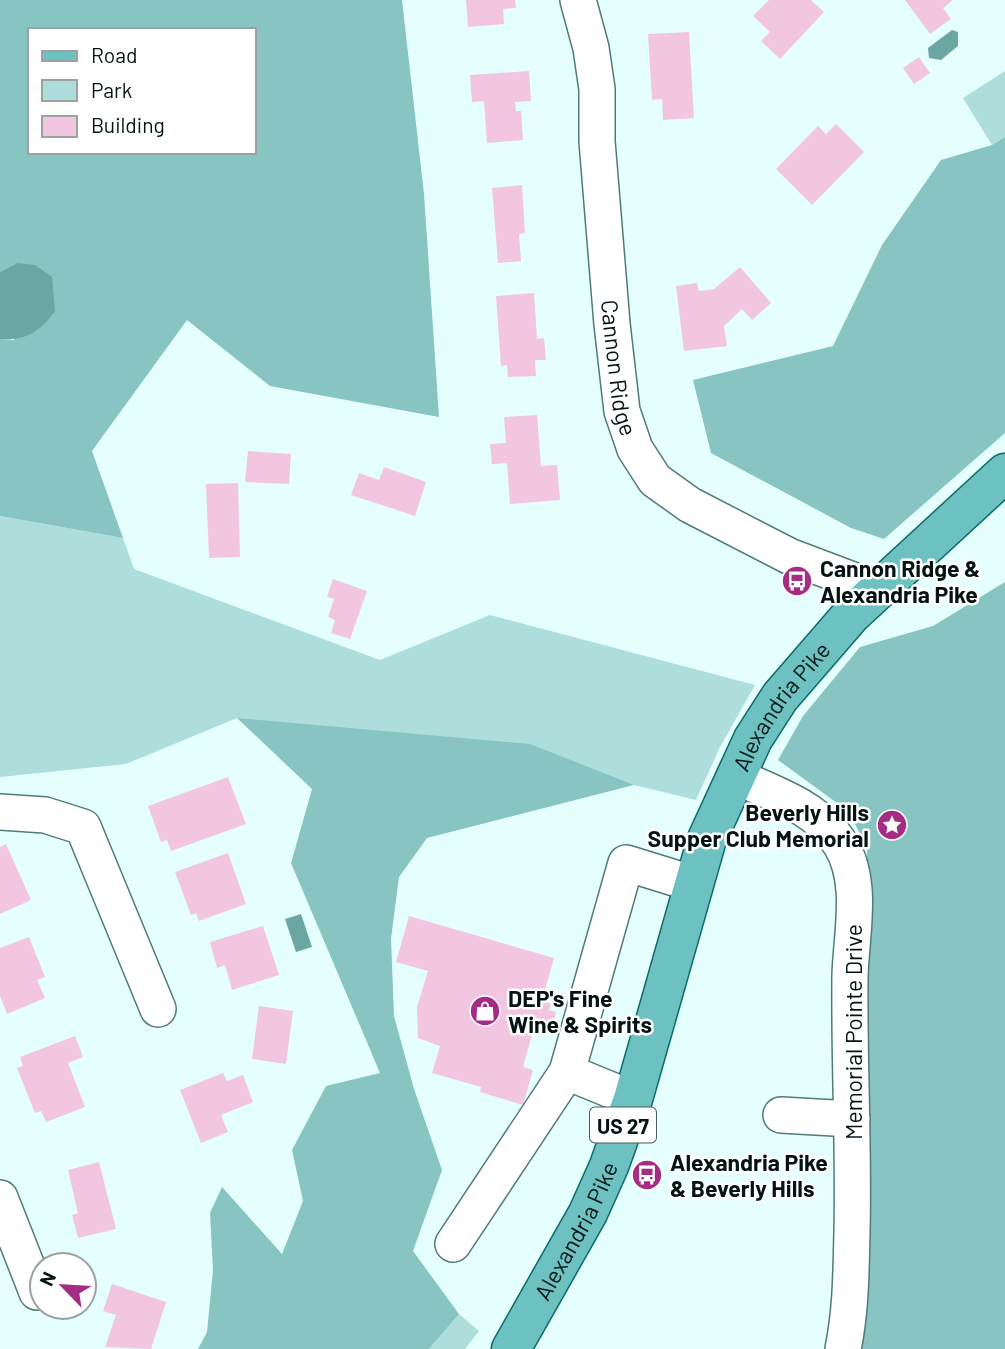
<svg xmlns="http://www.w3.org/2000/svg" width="1005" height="1349" font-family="Barlow,sans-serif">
	<rect width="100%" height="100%" fill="#e4fffd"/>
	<!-- green -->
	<g fill="#addedb">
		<path d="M1005,71V137L992,145L963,98Z"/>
		<path d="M0,516L123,538L134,569L380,660L490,615L755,685L720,747L696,800L634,785L237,718L126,764L0,777Z"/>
		<path d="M459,1314L479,1331L465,1349H429Z"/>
	</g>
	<!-- forest -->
	<g fill="#88c4c1" fill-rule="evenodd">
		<path d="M0,0H402L424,194L439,417L270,386L187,320L92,451L123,538L0,516V339L14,340L17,263L0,272ZM30,30H254V152H30Z"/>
		<path d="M1005,137V433L884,539L851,528L711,453L693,380L833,346L882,245L941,160L992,145Z"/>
		<path d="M1005,582V1349H852L865,1047L867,847L848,811L778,760L803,716L860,647L933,626Z"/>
		<path d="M237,718L530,744L634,785L427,838L399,877L391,939L394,1016L414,1089L442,1170L413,1251L459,1314L429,1349H198L207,1332L213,1270L210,1213L222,1187L282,1254L303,1201L292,1150L326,1086L380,1073L291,863L312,789Z"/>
	</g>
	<!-- water -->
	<g fill="#6ba6a3">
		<path d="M952,30L958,32V46L941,60L929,58L928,48Z"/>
		<path d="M17,263L35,265L52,277L55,311C41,331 25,341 0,339V272Z"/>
		<path d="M301,914L312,947L296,952L285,919Z"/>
	</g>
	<!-- building -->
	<g fill="#f2c6e1">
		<path d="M466,0H515L516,8L503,9L504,24L468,27Z"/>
		<path d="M769,0H811L824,12L780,59L761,41L770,32L753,16Z"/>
		<path d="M905,0H953L943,8L951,19L930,34Z"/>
		<path d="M689,32L694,118L663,120L662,99L652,100L648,34Z"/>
		<path d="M919,57L930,73L914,84L903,68Z"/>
		<path d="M529,71L531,101L515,102L516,111H521L523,140L487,143L484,101L472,102L470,75Z"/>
		<path d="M836,124L864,152L812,205L776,169L818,126L826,134Z"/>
		<path d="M522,185L525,233L519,234L521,261L498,263L492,188Z"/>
		<path d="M740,267L771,303L752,320L742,309L724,326L727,346L684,351L676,286L697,283L699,291L714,289Z"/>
		<path d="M534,293L537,339L544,338L546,360H535L536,376L508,377L507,365L501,366L496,296Z"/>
		<path d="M537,415L541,466L557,465L560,500L510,504L507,463L492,464L490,444L506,443L504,417Z"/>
		<path d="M248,451L291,454L289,484L245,482Z"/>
		<path d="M384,467L426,482L415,516L351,495L359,473L379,480Z"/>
		<path d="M238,483L240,557L209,558L206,484Z"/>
		<path d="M333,579L367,591L350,639L331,633L335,620L328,617L334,599L327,597Z"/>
		<path d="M228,777L246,824L171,851L167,840L161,842L148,806Z"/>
		<path d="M6,844L31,900L0,914V847Z"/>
		<path d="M228,853L246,904L199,921L196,913L191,915L175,872Z"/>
		<path d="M409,916L554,958L542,1001L551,1004L549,1010L556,1012L552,1029L544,1027L542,1034L533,1031L523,1067L533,1070L523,1105L480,1092L481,1087L432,1073L440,1046L418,1038L417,1007L428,971L396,962Z"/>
		<path d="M263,926L279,975L232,990L225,965L217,968L210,942Z"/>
		<path d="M29,937L45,977L37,980L45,998L7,1014L0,996V948Z"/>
		<path d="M259,1006L293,1011L286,1064L252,1059Z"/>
		<path d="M75,1036L83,1057L68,1063L85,1107L46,1122L41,1111L35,1113L17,1068L23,1066L20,1057Z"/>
		<path d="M223,1073L227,1081L243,1075L253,1102L221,1115L228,1132L201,1143L180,1090Z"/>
		<path d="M99,1162L116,1229L78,1238L72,1215L78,1213L68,1170Z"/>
		<path d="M112,1284L166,1302L151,1349L105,1347L116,1315L103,1311Z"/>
	</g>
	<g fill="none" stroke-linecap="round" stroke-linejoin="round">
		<!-- minor casing -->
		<g stroke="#517a78" stroke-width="38">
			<g id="minor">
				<path id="s1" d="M578,0L591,48L597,89V141L612,324L622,411L635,449L655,480L690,505L789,556L879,590"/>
				<path d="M735,776C774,794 818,807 841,845C864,883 851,935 850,976C849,1062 854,1147 852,1232C851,1272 851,1310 843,1349"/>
				<path d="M0,812L45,815L83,827L158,1009"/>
				<path d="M633,1099L567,1072L626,863L694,884"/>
				<path d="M781,1115L852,1119"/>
				<path d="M0,1198L37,1292"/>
				<path d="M453,1244L567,1072"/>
			</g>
		</g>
		<!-- major casing -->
		<g stroke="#096b69" stroke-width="41">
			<g id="major">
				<path id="s2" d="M511,1349L588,1213L609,1166L633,1099L707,839L753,739L780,697L851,615L1005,473"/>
			</g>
		</g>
		<!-- minor -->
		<use href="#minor" stroke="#fff" stroke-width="35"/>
		<!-- major -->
		<use href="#major" stroke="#6dc2c1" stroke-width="38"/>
	</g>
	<!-- icons -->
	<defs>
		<g id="bus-disc" transform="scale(1.575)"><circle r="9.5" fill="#a42c83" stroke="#fff"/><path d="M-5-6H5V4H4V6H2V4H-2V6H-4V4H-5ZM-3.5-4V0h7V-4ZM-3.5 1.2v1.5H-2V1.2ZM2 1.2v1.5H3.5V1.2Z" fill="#fff"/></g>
		<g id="sight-disc" transform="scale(1.575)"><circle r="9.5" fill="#a42c83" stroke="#fff"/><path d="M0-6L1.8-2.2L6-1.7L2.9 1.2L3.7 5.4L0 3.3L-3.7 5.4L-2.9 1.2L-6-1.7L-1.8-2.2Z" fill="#fff"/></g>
		<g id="shop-disc" transform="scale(1.575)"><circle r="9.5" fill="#a42c83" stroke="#fff"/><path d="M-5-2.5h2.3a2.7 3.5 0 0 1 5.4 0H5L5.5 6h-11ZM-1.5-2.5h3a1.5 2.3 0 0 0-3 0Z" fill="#fff"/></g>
	</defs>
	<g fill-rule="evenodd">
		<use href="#bus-disc" x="797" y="581"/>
		<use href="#sight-disc" x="892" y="825"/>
		<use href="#shop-disc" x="485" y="1011"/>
		<use href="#bus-disc" x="647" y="1175"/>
	</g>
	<g text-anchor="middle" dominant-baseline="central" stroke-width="5" stroke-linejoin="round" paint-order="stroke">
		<!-- shield labels -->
		<rect fill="#fff" stroke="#4f5a5a" stroke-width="2" x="590" y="1107.5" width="66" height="35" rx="5"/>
		<g font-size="21" font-weight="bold" fill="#041413">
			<text x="623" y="1125">US 27</text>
		</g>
		<!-- street labels -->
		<g font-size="23" fill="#041413" stroke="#fff">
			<text stroke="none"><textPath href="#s1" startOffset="371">Cannon Ridge</textPath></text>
			<text stroke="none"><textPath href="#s2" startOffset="702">Alexandria Pike</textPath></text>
			<text transform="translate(853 1032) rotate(-90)">Memorial Pointe Drive</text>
			<text stroke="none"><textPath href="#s2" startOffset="135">Alexandria Pike</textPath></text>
		</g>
		<!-- poi labels -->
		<g font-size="23" font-weight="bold" fill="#041413" stroke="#fff" text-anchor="start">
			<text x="820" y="568">Cannon Ridge &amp;<tspan x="820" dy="26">Alexandria Pike</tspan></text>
			<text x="869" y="812" text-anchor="end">Beverly Hills<tspan x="869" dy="26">Supper Club Memorial</tspan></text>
			<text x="508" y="998">DEP's Fine<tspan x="508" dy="26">Wine &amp; Spirits</tspan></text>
			<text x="670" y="1162">Alexandria Pike<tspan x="670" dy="26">&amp; Beverly Hills</tspan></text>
		</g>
	</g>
	<!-- legend -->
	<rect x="28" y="28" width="228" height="126" fill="#ffffff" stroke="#9ba1a1" stroke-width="2"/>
	<rect x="42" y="51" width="35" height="10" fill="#6dc2c1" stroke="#9ba1a1" stroke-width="2"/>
	<text x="91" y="63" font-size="21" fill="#041413">Road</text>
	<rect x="42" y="80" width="35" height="21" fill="#addedb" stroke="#9ba1a1" stroke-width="2"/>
	<text x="91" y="98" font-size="21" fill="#041413">Park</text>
	<rect x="42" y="116" width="35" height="21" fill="#f2c6e1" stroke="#9ba1a1" stroke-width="2"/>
	<text x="91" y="133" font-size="21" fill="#041413">Building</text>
	<!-- north arrow -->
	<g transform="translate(63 1286) rotate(295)"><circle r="33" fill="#ffffff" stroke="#9ba1a1" stroke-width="2"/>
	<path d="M0-5L12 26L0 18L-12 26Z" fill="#a42c83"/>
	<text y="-10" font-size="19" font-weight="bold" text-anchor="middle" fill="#041413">N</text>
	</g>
</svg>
